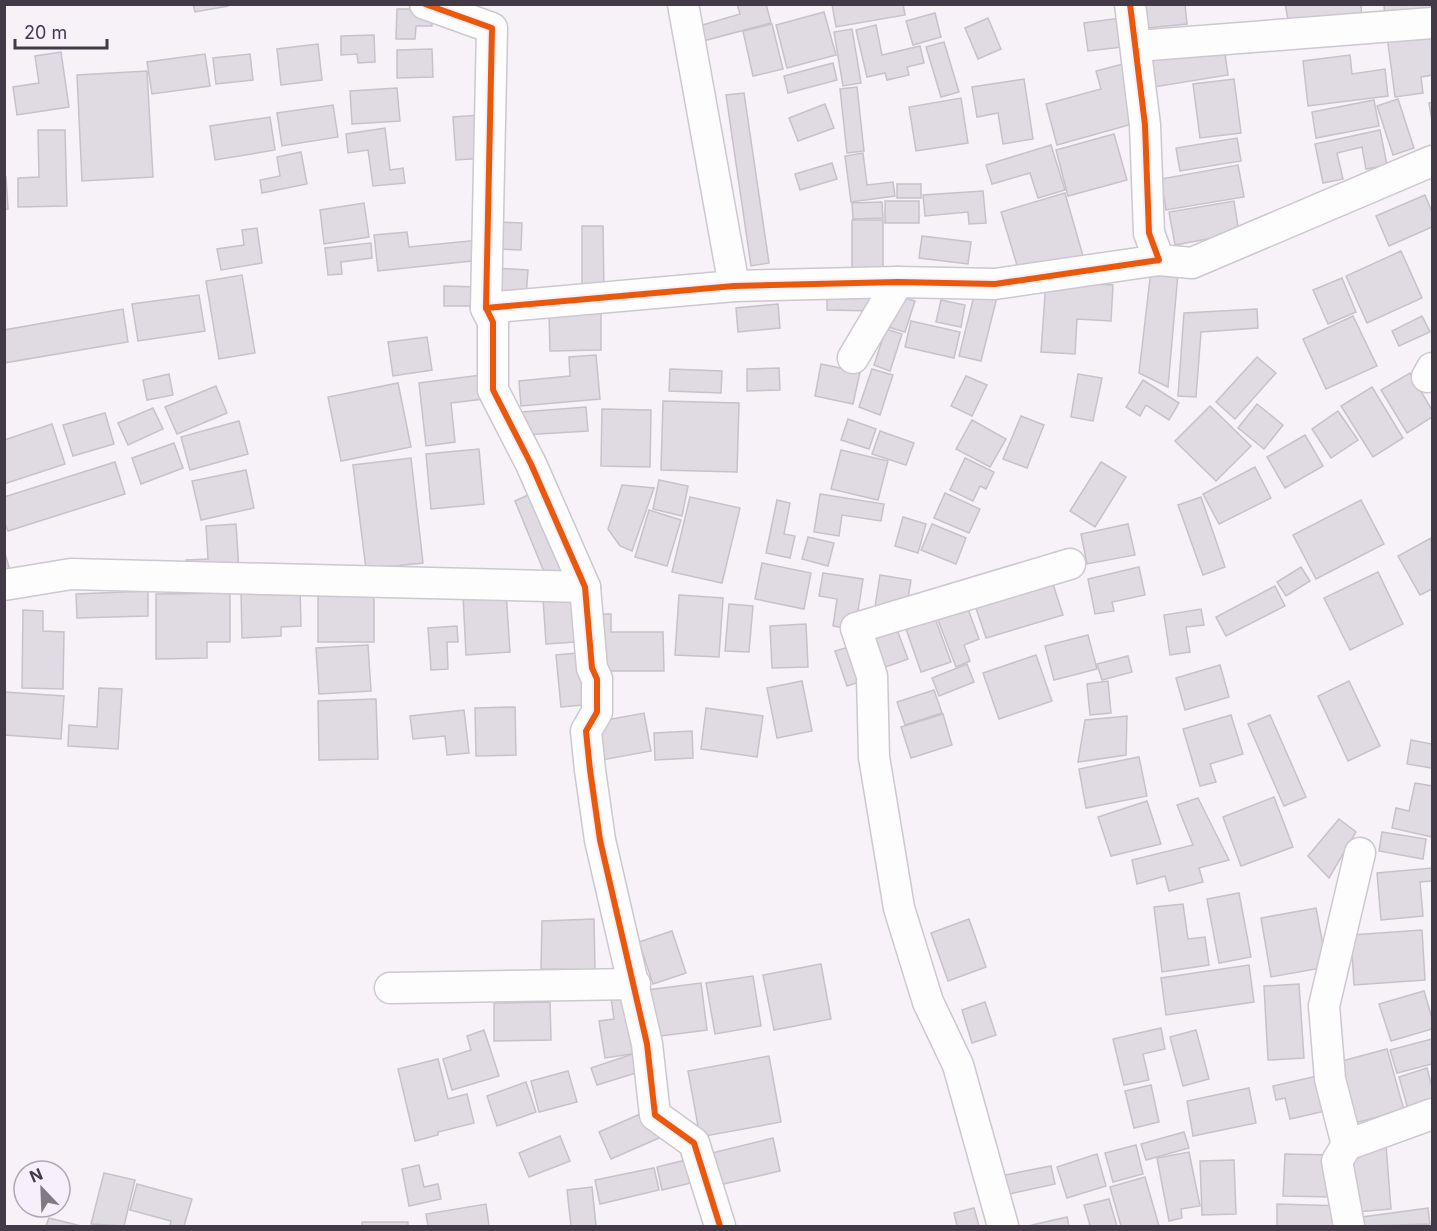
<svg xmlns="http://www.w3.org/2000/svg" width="1437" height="1231" font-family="Inter,sans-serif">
	<rect width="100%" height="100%" fill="#f6f2f8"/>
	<!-- building -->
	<g fill="#e0dae3" stroke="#c7c1ca" stroke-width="1.5">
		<path d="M193,4H228V6L195,12Z"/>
		<path d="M737,4H766L771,23L703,41L699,26L740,14Z"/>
		<path d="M832,4H903L905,15L836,27Z"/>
		<path d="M1144,4H1185L1187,24L1147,28Z"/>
		<path d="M1285,4H1361L1362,23L1290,29Z"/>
		<path d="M1384,4H1431L1432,18L1385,22Z"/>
		<path d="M397,9H432V26H416L415,39H396Z"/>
		<path d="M824,12L836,55L787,68L776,25Z"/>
		<path d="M935,13L941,37L913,45L906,21Z"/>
		<path d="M1128,17L1131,46L1088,51L1084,23Z"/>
		<path d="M988,18L1001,49L978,59L965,28Z"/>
		<path d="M772,24L783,69L753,76L743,31Z"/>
		<path d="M876,25L882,55L920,46L924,63L907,67L909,75L887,80L885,73L867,77L856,30Z"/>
		<path d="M852,29L861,83L843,86L834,32Z"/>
		<path d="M1432,30V75L1421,77L1423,93L1395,97L1387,36Z"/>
		<path d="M374,35L375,62L358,63L357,54L341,55V36Z"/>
		<path d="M944,42L959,92L941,97L926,47Z"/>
		<path d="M318,44L322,80L281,85L277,49Z"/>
		<path d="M1224,47L1228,75L1148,88L1143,59Z"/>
		<path d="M432,49L433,77L397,78V50Z"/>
		<path d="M61,52L69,107L17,115L13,87L39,83L35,56Z"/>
		<path d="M205,54L210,86L152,94L147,62Z"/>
		<path d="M250,54L253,80L216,84L213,58Z"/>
		<path d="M1350,55L1352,74L1385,69L1388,96L1308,106L1303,61Z"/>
		<path d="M833,63L837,80L788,93L784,76Z"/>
		<path d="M1127,63L1143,121L1057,145L1046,104L1101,89L1096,71Z"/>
		<path d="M147,71L153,177L82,181L77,75Z"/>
		<path d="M1024,79L1033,139L1003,144L998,113L977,117L972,87Z"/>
		<path d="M1234,79L1241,133L1200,138L1193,84Z"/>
		<path d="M857,87L864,151L847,153L840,89Z"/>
		<path d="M397,88L400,121L352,124L350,91Z"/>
		<path d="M744,93L769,263L751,266L726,95Z"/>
		<path d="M961,98L968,143L916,151L909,107Z"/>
		<path d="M1398,99L1414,148L1393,155L1377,106Z"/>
		<path d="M1374,100L1379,126L1316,138L1312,112Z"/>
		<path d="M1432,102V121L1429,103Z"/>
		<path d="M825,104L834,128L798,141L789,118Z"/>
		<path d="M333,105L338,137L282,146L277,113Z"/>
		<path d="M481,115L485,158L456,160L453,117Z"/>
		<path d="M270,117L275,150L215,160L210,126Z"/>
		<path d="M385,128L390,170L403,168L405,183L373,186L368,150L348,153L346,134Z"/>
		<path d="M38,130H65L67,206L18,207V178L39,177Z"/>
		<path d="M1380,130L1387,165L1366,169L1362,147L1337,153L1343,179L1323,183L1315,144Z"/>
		<path d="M1114,134L1127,180L1068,196L1056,150Z"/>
		<path d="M1237,138L1241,161L1180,171L1176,148Z"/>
		<path d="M1051,145L1065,190L1038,198L1030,173L992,184L986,165Z"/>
		<path d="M301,152L307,184L262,193L260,180L280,176L277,157Z"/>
		<path d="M863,153L867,185L893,182L895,196L851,202L845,156Z"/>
		<path d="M832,163L837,179L800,190L795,174Z"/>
		<path d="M1238,165L1244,197L1166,210L1161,179Z"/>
		<path d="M4,177H6L8,209L4,210Z"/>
		<rect x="897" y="184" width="24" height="14"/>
		<path d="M983,191L986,223L969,224L968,212L925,216L923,195Z"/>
		<path d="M1065,193L1083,256L1020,275L1001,212Z"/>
		<path d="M1425,195L1432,212V227L1389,246L1376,216Z"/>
		<rect x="885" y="201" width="34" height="22"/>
		<path d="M1234,201L1239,233L1175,245L1169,212Z"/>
		<path d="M882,202L883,218L853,219L852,203Z"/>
		<path d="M364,203L369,237L324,244L320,210Z"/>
		<rect x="852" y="220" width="31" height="50"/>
		<path d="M497,222L522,223L521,250L496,249Z"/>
		<path d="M582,226H603L604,293H582Z"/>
		<path d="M257,228L262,263L221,270L217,249L244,245L242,230Z"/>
		<path d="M407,232L409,247L479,240L481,260L378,271L374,235Z"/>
		<path d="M922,236L971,242L968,264L919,258Z"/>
		<path d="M371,243L372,258L341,262L342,274L328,275L325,248Z"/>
		<path d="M1401,251L1422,298L1367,323L1346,276Z"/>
		<path d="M493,268L528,270L526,296L492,295Z"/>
		<path d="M1151,270L1178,273L1168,387L1139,373Z"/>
		<path d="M242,275L255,353L219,359L206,281Z"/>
		<path d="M1342,278L1356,312L1328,324L1313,290Z"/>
		<path d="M1046,281L1113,285L1111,321L1077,319L1075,354L1041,352Z"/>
		<path d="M444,286L479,287V306H444Z"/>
		<path d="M827,291L875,292V311L827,310Z"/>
		<path d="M975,292L997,297L981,361L959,356Z"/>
		<path d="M199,295L205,331L138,341L132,304Z"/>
		<path d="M898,296L915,301L905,332L888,327Z"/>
		<path d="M941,300L965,305L961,327L936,322Z"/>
		<path d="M778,304L780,328L738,332L736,308Z"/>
		<path d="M123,309L128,342L4,363V330Z"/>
		<path d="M1257,309L1258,328L1201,332L1196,397L1178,396L1184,313Z"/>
		<path d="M601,312V350L550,351L549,313Z"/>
		<path d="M1353,316L1377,366L1326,389L1303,339Z"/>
		<path d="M1422,316L1430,332L1399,346L1392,331Z"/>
		<path d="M911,321L960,332L954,358L905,347Z"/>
		<path d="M886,329L902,334L890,371L874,365Z"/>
		<path d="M427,337L432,370L393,376L388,342Z"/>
		<path d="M596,355L600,399L521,406L519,381L570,376L569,357Z"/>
		<path d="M1257,357L1276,373L1235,419L1216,402Z"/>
		<path d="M821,364L860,372L853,404L815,396Z"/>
		<path d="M779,368L780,390L747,391V369Z"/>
		<path d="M670,369L722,371L721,393L669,391Z"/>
		<path d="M872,369L893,375L880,415L859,407Z"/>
		<path d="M1410,373L1432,410V417L1407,433L1381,390Z"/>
		<path d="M169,374L173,395L147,400L143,380Z"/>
		<path d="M1078,374L1102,378L1093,421L1071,417Z"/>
		<path d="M481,375L484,399L451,403L455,442L426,446L419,383Z"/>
		<path d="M966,376L987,385L972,416L951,406Z"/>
		<path d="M1143,380L1179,403L1169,420L1146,405L1140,416L1126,407Z"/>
		<path d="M398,383L411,447L341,461L328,397Z"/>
		<path d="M216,386L227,413L177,434L165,407Z"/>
		<path d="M1372,387L1403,438L1373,457L1341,406Z"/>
		<path d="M663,401L739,403L737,472L661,470Z"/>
		<path d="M1257,404L1283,425L1264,449L1238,428Z"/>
		<path d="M1210,406L1251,446L1216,481L1175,441Z"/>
		<path d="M586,407L588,431L524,435L522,412Z"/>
		<path d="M153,408L163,429L128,445L118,423Z"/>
		<path d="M602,409L651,410L650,467L601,466Z"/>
		<path d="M1338,411L1358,440L1331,458L1312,429Z"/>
		<path d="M105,413L114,444L73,456L63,425Z"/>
		<path d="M1021,416L1044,425L1027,468L1003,459Z"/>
		<path d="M848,419L876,429L869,449L841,440Z"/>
		<path d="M972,420L1006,439L990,467L956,449Z"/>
		<path d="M239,421L248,454L190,470L181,437Z"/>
		<path d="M52,424L65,464L4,484V440Z"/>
		<path d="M880,431L914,443L906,465L872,454Z"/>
		<path d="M1305,435L1323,466L1285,488L1267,457Z"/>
		<path d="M174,443L183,468L141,484L132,458Z"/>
		<path d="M479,449L484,504L431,509L426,454Z"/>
		<path d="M841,450L888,461L878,500L831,489Z"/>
		<path d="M411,458L423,563L366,569L353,465Z"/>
		<path d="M965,458L994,472L986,489L980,486L973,501L950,490Z"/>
		<path d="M115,462L125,494L8,531L4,522V497Z"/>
		<path d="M1101,462L1126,477L1095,527L1070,511Z"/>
		<path d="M1255,467L1271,498L1219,524L1203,494Z"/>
		<path d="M246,470L254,508L201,520L192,481Z"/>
		<path d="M659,480L688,486L682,516L653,509Z"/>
		<path d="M622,485L654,488L632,551L620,546L608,529Z"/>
		<path d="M537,491L569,570L547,579L515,501Z"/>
		<path d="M945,493L980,509L969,533L934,518Z"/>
		<path d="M820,494L884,504L881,521L842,515L839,536L814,532Z"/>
		<path d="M690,497L740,508L722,583L672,572Z"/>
		<path d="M1201,497L1225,567L1203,575L1178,505Z"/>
		<path d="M777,500L790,503L784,534L795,536L790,558L766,553Z"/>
		<path d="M1361,500L1384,544L1316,579L1293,535Z"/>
		<path d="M649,510L681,520L667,566L635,557Z"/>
		<path d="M903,517L926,524L918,553L895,546Z"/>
		<path d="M236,524L239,571L187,574L186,560L208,559L206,526Z"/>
		<path d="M932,524L966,538L956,564L921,550Z"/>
		<path d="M1128,524L1135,555L1087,564L1081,534Z"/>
		<path d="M808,537L834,543L828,566L802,559Z"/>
		<path d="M1431,538L1432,589L1420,595L1398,556Z"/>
		<path d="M4,550L11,574L4,576Z"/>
		<path d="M762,563L811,573L804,609L755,599Z"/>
		<path d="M1139,567L1145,595L1112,602L1114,611L1095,614L1088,579Z"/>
		<path d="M1301,567L1310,581L1286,596L1277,582Z"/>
		<path d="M1378,572L1403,624L1350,650L1324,598Z"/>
		<path d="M823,573L863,579L855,630L833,626L837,599L819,596Z"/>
		<path d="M880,575L911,580L906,611L875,607Z"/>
		<path d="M1053,584L1063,615L986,638L976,608Z"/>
		<path d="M1275,586L1285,606L1226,636L1216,617Z"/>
		<path d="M300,590L301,626L281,627V636L242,638L241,592Z"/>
		<path d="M148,591V616L77,618L76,594Z"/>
		<path d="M506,592L510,652L466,655L463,595Z"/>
		<path d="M230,593V642H207V658L156,659V594Z"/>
		<rect x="318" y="595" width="56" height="47"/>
		<path d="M679,595L723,598L719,657L675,655Z"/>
		<path d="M573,596L575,642L546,644L543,598Z"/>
		<path d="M729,604L753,606L749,652L725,651Z"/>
		<path d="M968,609L979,639L964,645L970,661L956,667L938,620Z"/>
		<path d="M1201,609L1204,625L1186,627L1190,652L1170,655L1164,615Z"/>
		<path d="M23,610L43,611V631L64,632L63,689L22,688Z"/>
		<path d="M595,614H611V632H663L664,671H595Z"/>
		<path d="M935,618L951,662L921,672L906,629Z"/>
		<path d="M806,624L808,667L772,668L770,626Z"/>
		<path d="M457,626L458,642H447L448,669L431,670L428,628Z"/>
		<path d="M896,627L908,659L877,670L866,637Z"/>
		<path d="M1088,635L1097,669L1054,680L1045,646Z"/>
		<path d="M368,645L371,691L319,694L316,648Z"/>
		<path d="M856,645L868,679L847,686L835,651Z"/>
		<path d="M588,652L594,704L561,707L556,655Z"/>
		<path d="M1036,655L1052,701L999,719L983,673Z"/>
		<path d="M1128,656L1132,672L1102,680L1097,664Z"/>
		<path d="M967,664L974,682L939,696L932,678Z"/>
		<path d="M1220,665L1229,697L1185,710L1176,678Z"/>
		<path d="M802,681L812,731L777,738L767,688Z"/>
		<path d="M1108,681L1111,713L1090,715L1087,684Z"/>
		<path d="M1349,681L1380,746L1348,761L1318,696Z"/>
		<path d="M99,688L122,689L118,749L68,746L69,725L97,727Z"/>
		<path d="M934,690L942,713L905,725L897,702Z"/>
		<path d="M4,692L64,696L61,739L4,735Z"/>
		<path d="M376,699L378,759L319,760L318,701Z"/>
		<path d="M515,707L516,755L476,756L475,708Z"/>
		<path d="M706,708L763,716L757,757L701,749Z"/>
		<path d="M464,710L469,753L447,755L445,736L413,739L410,716Z"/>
		<path d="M644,713L651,751L602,760L595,722Z"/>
		<path d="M943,714L952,745L911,758L901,727Z"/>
		<path d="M1231,715L1243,754L1210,764L1216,782L1200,786L1183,729Z"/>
		<path d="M1270,715L1306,797L1284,806L1248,724Z"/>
		<path d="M1127,716L1126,755L1078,762L1085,720Z"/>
		<path d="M692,731L693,758L655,760L654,733Z"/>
		<path d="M1411,740L1432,744V768L1407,764Z"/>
		<path d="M1139,757L1147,796L1086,808L1079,769Z"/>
		<path d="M1415,783L1432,786V837L1392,828L1396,808L1409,811Z"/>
		<path d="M1274,797L1293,847L1241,866L1223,817Z"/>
		<path d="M1198,798L1229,860L1199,868L1203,882L1169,891L1165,876L1137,884L1132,860L1193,845L1177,805Z"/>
		<path d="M1147,801L1161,844L1111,856L1098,817Z"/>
		<path d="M1339,819L1356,832L1329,878L1308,856Z"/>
		<path d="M1382,832L1426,839L1423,859L1379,851Z"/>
		<path d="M1432,868V881L1420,882L1423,916L1381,920L1377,873Z"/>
		<path d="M1239,893L1251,957L1219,963L1207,899Z"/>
		<path d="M1183,904L1188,939L1205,937L1209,965L1162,972L1154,907Z"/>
		<path d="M1316,908L1327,967L1271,977L1261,918Z"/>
		<path d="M594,919L595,970L541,969L542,921Z"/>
		<path d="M969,919L986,967L948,981L931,933Z"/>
		<path d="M1422,930L1425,980L1354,985L1351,935Z"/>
		<path d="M672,931L686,973L653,984L639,942Z"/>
		<path d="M821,964L831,1019L774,1030L763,975Z"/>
		<path d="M1249,965L1254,1002L1166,1015L1161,978Z"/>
		<path d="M753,976L761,1026L715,1034L706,983Z"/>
		<path d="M701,983L707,1030L653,1037L647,990Z"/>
		<path d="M1299,984L1304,1058L1268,1060L1264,986Z"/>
		<path d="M1424,991L1432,1018V1029L1391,1041L1379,1004Z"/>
		<path d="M628,995L638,1053L605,1058L599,1021L614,1019L611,998Z"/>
		<path d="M550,1002L551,1040L494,1041V1003Z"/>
		<path d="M985,1002L996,1035L972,1043L962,1010Z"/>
		<path d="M1161,1028L1165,1049L1143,1054L1149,1080L1124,1085L1113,1039Z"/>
		<path d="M484,1030L499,1076L452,1090L443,1059L471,1050L467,1036Z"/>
		<path d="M1196,1030L1209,1079L1183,1086L1170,1037Z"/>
		<path d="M1432,1039V1064L1397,1073L1390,1050Z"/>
		<path d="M1387,1049L1404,1110L1355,1123L1338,1062Z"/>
		<path d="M633,1054L639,1072L597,1085L591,1068Z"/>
		<path d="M769,1056L781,1122L700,1137L688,1071Z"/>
		<path d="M438,1059L448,1099L467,1094L474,1123L438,1132V1135L415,1141L398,1069Z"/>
		<path d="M1427,1068L1432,1087V1106L1409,1113L1399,1077Z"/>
		<path d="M568,1071L577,1102L539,1112L531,1081Z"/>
		<path d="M1326,1074L1334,1109L1290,1119L1285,1098L1276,1100L1273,1086Z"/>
		<path d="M526,1082L536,1112L497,1126L487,1096Z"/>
		<path d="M1151,1085L1159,1122L1134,1128L1125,1091Z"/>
		<path d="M1249,1088L1256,1123L1193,1136L1187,1101Z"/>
		<path d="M647,1111L659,1138L611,1159L599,1132Z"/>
		<path d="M1184,1132L1189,1148L1146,1160L1141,1144Z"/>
		<path d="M560,1136L570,1161L529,1177L519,1153Z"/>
		<path d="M773,1138L780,1171L719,1185L712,1153Z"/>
		<path d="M1136,1145L1143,1174L1113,1182L1105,1153Z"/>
		<path d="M1386,1145L1391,1209L1356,1212L1350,1147Z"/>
		<path d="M1189,1152L1200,1206L1181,1209L1182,1218L1169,1221L1157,1158Z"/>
		<path d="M1097,1154L1106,1186L1067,1198L1057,1167Z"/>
		<path d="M1285,1154L1334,1155L1332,1197L1283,1196Z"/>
		<path d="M694,1158L699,1181L662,1190L657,1167Z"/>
		<path d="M1234,1160L1236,1214L1202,1215L1200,1161Z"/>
		<path d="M419,1165L424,1187L438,1184L441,1199L409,1206L402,1169Z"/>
		<path d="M1051,1166L1055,1184L1009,1194L1005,1175Z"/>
		<path d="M654,1168L659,1190L600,1204L595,1180Z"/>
		<path d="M104,1173L135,1180L124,1226L91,1224Z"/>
		<path d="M1145,1177L1159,1226H1121L1110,1187Z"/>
		<path d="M137,1184L192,1199L184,1226H170L171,1221L130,1210Z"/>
		<path d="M592,1187L596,1226H571L567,1190Z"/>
		<path d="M1109,1199L1117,1226H1086L1090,1225L1084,1205Z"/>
		<path d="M486,1204L489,1226H428L426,1214Z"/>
		<path d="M1277,1204L1344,1206L1343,1226H1277Z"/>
		<path d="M974,1208L979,1226H957L954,1213Z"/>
		<path d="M1428,1208L1430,1224L1363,1226L1362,1217Z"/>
		<path d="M1067,1217L1069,1226H1028Z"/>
		<path d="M49,1218L81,1226H46Z"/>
		<rect x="362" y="1222" width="46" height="4"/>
	</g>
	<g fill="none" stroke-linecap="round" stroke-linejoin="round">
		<!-- minor casing -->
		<g stroke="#cdc7d0" stroke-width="33">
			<g id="minor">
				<path d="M425,4L492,28L486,308L493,322V390L531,464L585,587L592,668L597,679V712L586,731L590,770L600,840L647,1044L655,1115L694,1143L720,1226"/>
				<path d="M683,4L734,286"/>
				<path d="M1137,46L1432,23"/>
				<path d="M1159,260L1192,263L1432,161"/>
				<path d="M486,308L734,286L898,282L995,284L1159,260L1149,233L1145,125L1130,4"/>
				<path d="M853,358L898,282"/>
				<path d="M1427,377L1432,368"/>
				<path d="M4,585L71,574L585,587"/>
				<path d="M390,988L635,984"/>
				<path d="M1347,1145L1330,1079L1324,1006L1360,853"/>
				<path d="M1003,1226L958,1065L928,1002L899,908L874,757L872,676L856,628L1070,564"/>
				<path d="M1349,1226L1337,1161L1347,1145L1432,1114"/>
			</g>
		</g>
		<!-- minor -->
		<use href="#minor" stroke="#fefdfe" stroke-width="30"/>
		<!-- cycleway casing -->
		<g stroke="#f7effb" stroke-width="10">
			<g id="cycleway">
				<path d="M425,4L492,28L486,308L493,322V390L531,464L585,587L592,668L597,679V712L586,731L590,770L600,840L647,1044L655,1115L694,1143L720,1226"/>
				<path d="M486,308L734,286L898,282L995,284L1159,260L1149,233L1145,125L1130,4"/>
			</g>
		</g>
		<!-- cycleway -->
		<use href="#cycleway" stroke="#e8590c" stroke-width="6"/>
	</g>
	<!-- border -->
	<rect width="1437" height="1231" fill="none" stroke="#423a46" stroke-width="12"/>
	<!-- north arrow -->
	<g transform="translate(42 1189) rotate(337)"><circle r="28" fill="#f7effb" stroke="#afa7b3" stroke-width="1.5"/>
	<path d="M0-4.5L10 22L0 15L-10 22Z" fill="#817a84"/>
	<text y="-9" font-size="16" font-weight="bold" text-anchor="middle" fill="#423a46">N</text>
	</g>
	<!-- scale -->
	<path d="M15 39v9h92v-9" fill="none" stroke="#423a46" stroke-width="3"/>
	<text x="24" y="39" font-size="18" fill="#423a46" stroke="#f7effb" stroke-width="4.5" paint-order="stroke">20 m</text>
</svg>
